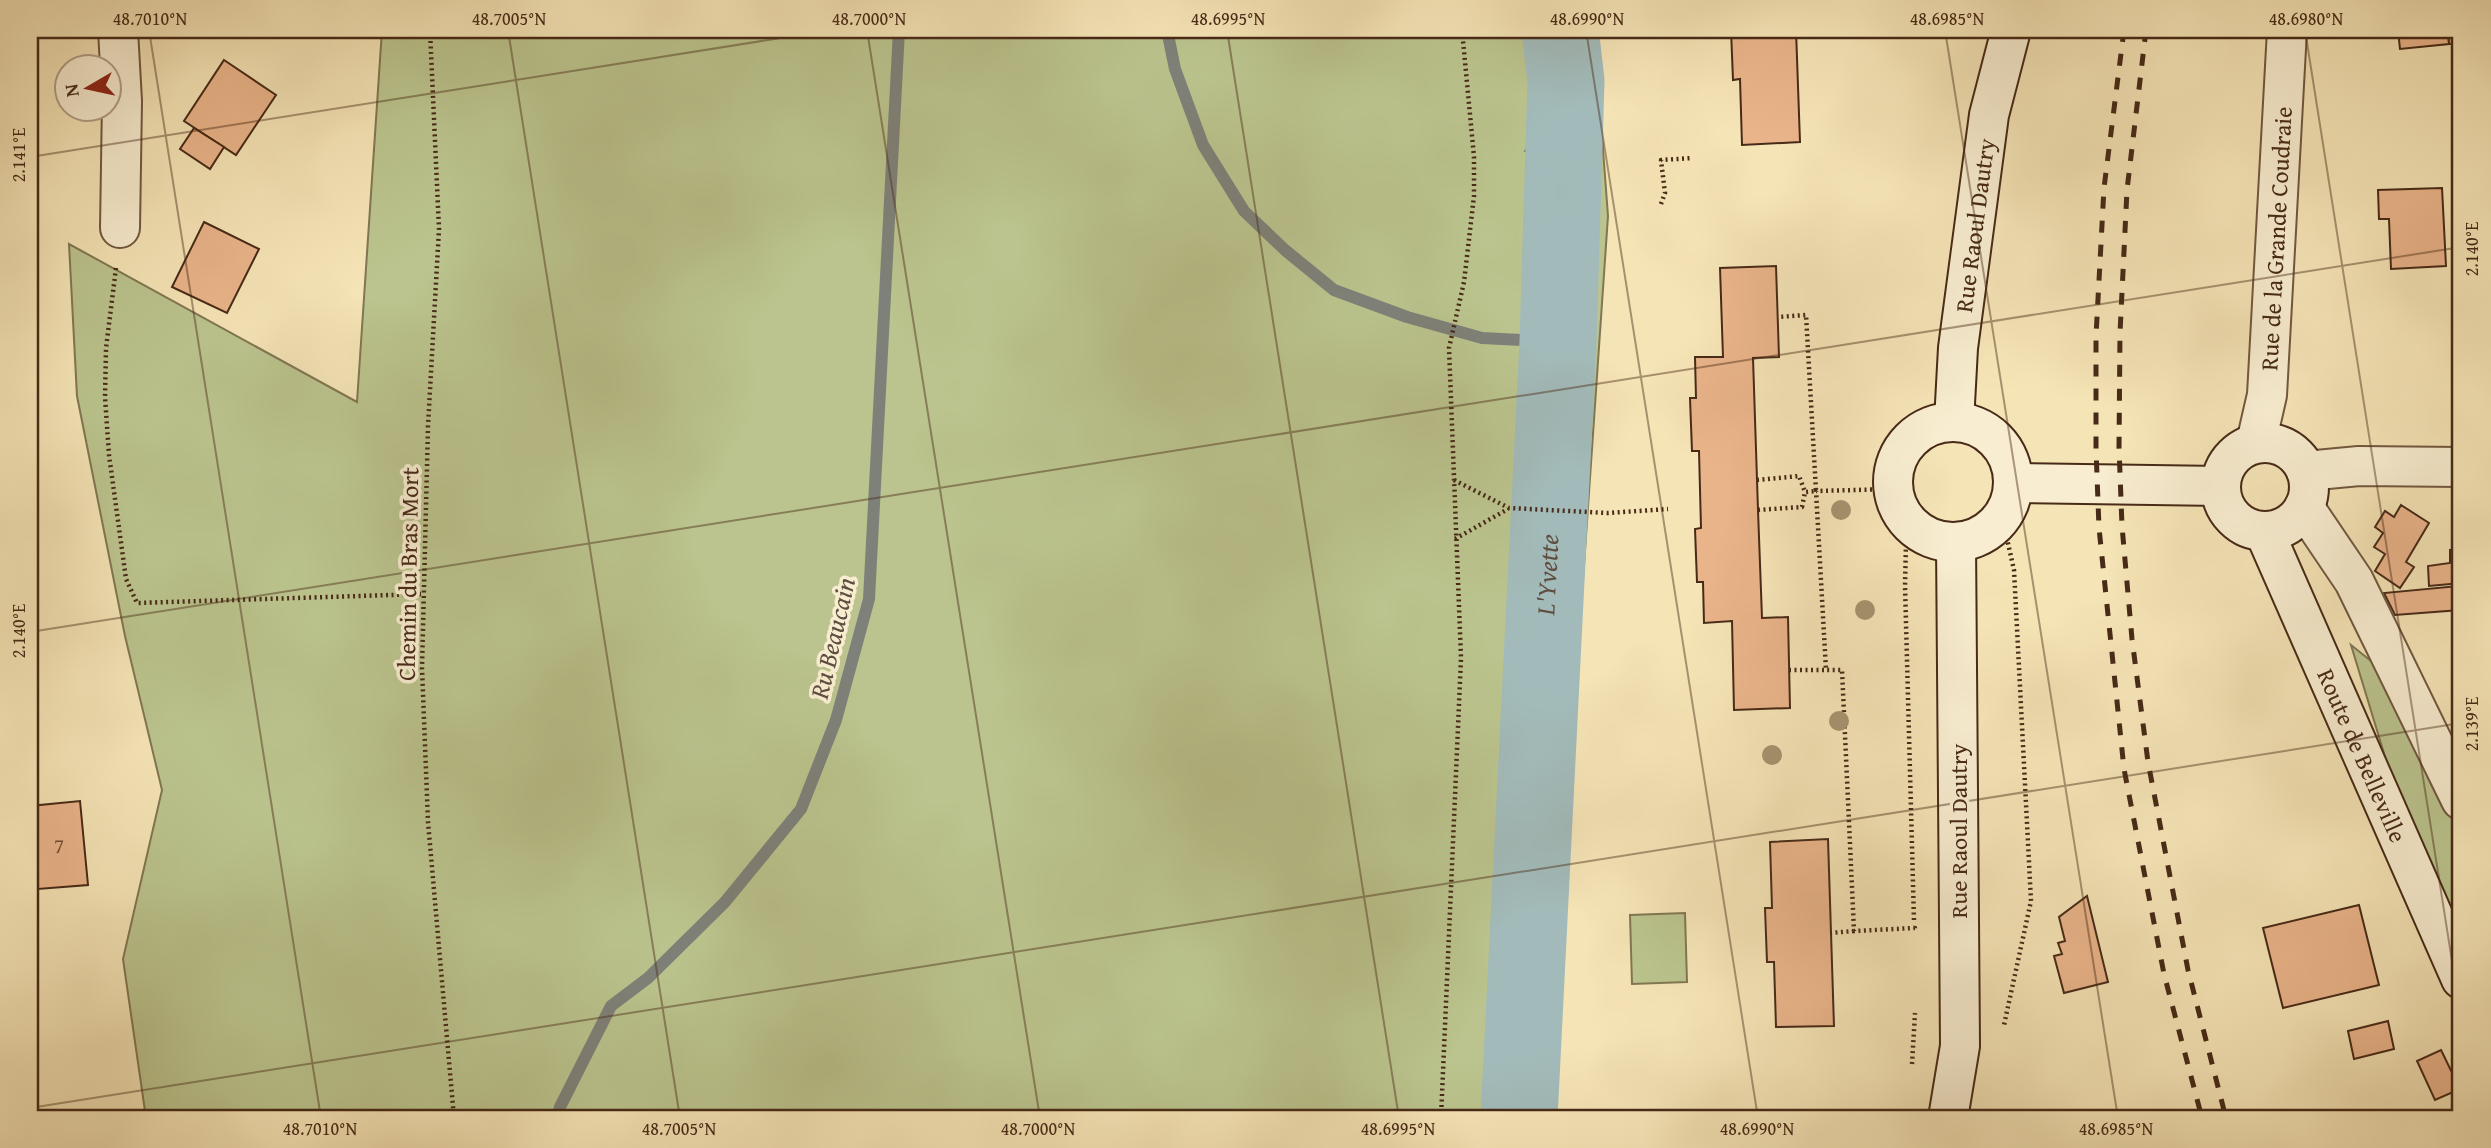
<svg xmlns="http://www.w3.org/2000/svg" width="2491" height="1148" font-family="'Gentium Book Plus',serif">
	<rect width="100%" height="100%" fill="#f5e4b6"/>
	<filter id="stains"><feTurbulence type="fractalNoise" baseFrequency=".00286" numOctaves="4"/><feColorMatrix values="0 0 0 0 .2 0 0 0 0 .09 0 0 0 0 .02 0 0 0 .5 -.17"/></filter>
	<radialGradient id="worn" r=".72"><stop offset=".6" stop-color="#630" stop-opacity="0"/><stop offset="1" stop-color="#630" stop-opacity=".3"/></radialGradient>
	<!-- green -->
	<g fill="#bbc48e" stroke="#817752" stroke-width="2">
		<path d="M382,30H1594L1608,216L1546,1118H146L123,959L162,790L125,636L77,396L69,244L357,402Z"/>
		<path d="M2351,645L2381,669L2461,834V940L2397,796Z"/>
		<path d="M1685,913L1687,982L1632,984L1630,915Z"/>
	</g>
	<!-- water -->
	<path fill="#a2bbba" stroke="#7e8179" stroke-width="2" d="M1535,30H1572L1581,146L1592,182L1525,151L1540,132L1539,66Z"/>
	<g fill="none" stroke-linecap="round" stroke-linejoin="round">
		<!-- stream -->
		<g stroke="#7e8179" stroke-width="12">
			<path d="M1167,30L1175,69L1203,145L1244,211L1285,250L1334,290L1407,317L1482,338L1558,342"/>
			<path d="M557,1118L560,1107L611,1006L648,978L725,902L801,809L836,720L869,599L899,30"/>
		</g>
		<!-- river -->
		<path stroke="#a2bbba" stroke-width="77" id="s1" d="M1519,1118L1558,342L1566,81L1560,30"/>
	</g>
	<!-- building -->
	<g fill="#eab48a" stroke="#472a17" stroke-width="2">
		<path d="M1731,30H1796L1800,142L1742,145L1740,79L1733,80Z"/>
		<path d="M2398,30H2448L2449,44L2400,49Z"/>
		<path d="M2448,30H2461V43L2449,44Z"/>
		<path d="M224,60L276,95L236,155L184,121Z"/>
		<path d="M194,128L224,147L210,169L180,149Z"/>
		<path d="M2442,188L2446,266L2391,269L2389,219H2379L2378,190Z"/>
		<path d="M204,222L259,249L227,313L172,287Z"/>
		<path d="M1776,266L1779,357L1753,358L1758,510L1762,618L1788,617L1790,708L1734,710L1732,621L1704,623L1703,582H1697L1695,529L1701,528L1699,451H1692L1690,398H1696L1695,357H1723L1720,268Z"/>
		<path d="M2401,505L2429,523L2406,562L2414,567L2400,588L2375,571L2385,554L2374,547L2383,533L2375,527L2385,511L2394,517Z"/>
		<path d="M2461,549V583L2429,586L2428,566L2450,563V550Z"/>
		<path d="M2458,586L2460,610L2395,615L2384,593Z"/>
		<path d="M80,801L88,885L38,889L30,806Z"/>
		<path d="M1828,839L1834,1026L1776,1027L1774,962H1767L1765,908H1772L1770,842Z"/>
		<path d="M2087,896L2108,982L2064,993L2054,956L2062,954L2058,943L2065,941L2059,917Z"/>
		<path d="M2359,905L2379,985L2283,1008L2263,928Z"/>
		<path d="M2388,1021L2394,1049L2354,1059L2348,1031Z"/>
		<path d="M2441,1050L2460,1089L2435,1100L2417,1061Z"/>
	</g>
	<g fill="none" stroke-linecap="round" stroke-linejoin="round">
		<!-- street casing -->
		<g stroke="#72583f" stroke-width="42">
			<g id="street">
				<path d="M118,30L122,101L120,228"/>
				<path id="s2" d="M2256,443L2267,395L2287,30"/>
				<path d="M2306,471L2359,466L2461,467"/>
				<path d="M2304,507L2354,581L2461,800"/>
			</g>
		</g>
		<!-- secondary casing -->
		<g stroke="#472a17" stroke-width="42">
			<g id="secondary">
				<path id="s3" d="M1954,422L1958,348L1989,115L2011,30"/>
				<circle cx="1953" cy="482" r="60"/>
				<circle cx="2265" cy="487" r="44"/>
				<path d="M2013,483L2221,486"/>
				<path id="s4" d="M2264,531L2461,979"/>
				<path d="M1948,1118L1960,1046L1956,542"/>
			</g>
		</g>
		<!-- path -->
		<g stroke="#472a17" stroke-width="4.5" stroke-dasharray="2 3.5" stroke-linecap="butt">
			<path d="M430,30L439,229L428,426L422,668L428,822L454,1118"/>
			<path d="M1661,204L1665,193L1661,160L1693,158"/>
			<path d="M116,268L106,348L105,397L109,455L126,579L137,603L423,594"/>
			<path d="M1454,480L1509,508L1608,513L1668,509"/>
			<path d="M1757,480L1799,476L1805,492"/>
			<path d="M1894,489L1816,491L1826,670H1842L1854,931L1915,928V931"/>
			<path d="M1880,490L1893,522L1906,542L1905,586L1914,921"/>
			<path d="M1758,510L1802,507L1805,492L1816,491L1806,315L1778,317"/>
			<path d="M2003,521L2014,570L2031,901L2004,1025"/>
			<path d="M1455,539L1508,509"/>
			<path d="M1789,670H1826"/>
			<path d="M1830,933L1854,931"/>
			<path d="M1912,1064L1915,1013"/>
			<path d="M1441,1118L1461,658L1449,348L1464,282L1474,196V157L1462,30"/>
		</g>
		<!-- street -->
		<use href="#street" stroke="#f8edd0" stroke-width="38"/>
		<!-- secondary -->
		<use href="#secondary" stroke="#f8edd0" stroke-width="38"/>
		<!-- rail -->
		<g stroke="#472a17" stroke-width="5" stroke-dasharray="12 12" stroke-linecap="butt">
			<path d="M2124,30L2104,188L2096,336V449L2099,528L2124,769L2164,974L2202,1118"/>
			<path d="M2146,30L2127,190L2120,333L2119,447L2122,526L2132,639L2148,762L2188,970L2226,1118"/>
		</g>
	</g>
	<!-- trees -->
	<g fill="#a5936f">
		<circle cx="1841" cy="510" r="10"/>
		<circle cx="1865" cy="610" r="10"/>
		<circle cx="1839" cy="721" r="10"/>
		<circle cx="1772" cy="755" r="10"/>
	</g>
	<!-- ticks -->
	<path fill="none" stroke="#472a17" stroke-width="2" stroke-opacity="0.45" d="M149,30L321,1118M508,30L680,1118M867,30L1040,1118M1227,30L1399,1118M1586,30L1758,1118M1945,30L2118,1118M2305,30L2461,1018M30,157L831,30M30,632L2461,247M30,1108L2461,723"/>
	<g text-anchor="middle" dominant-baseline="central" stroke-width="7" stroke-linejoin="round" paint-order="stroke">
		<!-- number labels -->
		<g font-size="21" fill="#704c34">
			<text x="59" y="845">7</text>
		</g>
		<!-- street labels -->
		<g font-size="24" fill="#472a17" stroke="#f8edd0">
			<text stroke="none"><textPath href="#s3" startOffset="198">Rue Raoul Dautry</textPath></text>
			<text stroke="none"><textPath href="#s2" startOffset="206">Rue de la Grande Coudraie</textPath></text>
			<text transform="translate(408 574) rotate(-89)">Chemin du Bras Mort</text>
			<text stroke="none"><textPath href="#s4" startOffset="245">Route de Belleville</textPath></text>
			<text transform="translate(1958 831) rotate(-90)">Rue Raoul Dautry</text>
		</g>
		<!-- water labels -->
		<g font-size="26" font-style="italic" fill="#5e4e40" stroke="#f8edd0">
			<text stroke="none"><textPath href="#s1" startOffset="544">L'Yvette</textPath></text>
			<text transform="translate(832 638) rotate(-77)">Ru Beaucain</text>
		</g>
	</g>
	<!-- margin -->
	<rect width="2491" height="1148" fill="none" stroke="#f5e4b6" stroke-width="77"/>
	<!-- north arrow -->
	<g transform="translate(88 88) rotate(261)"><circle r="33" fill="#f8edd0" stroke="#b19f86" stroke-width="2"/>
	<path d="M0-5L12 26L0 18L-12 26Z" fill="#8f2418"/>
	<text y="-10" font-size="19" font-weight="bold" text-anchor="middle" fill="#472a17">N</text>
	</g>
	<rect x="38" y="38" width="2414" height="1072" fill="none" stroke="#472a17" stroke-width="2.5"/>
	<g font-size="18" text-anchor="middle" fill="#472a17">
		<text x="150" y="25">48.7010°N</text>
		<text x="509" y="25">48.7005°N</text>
		<text x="869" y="25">48.7000°N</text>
		<text x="1228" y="25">48.6995°N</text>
		<text x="1587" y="25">48.6990°N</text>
		<text x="1947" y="25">48.6985°N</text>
		<text x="2306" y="25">48.6980°N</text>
		<text transform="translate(19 155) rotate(-90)" y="6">2.141°E</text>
		<text transform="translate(2472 249) rotate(-90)" y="6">2.140°E</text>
		<text transform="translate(19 631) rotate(-90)" y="6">2.140°E</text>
		<text transform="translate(2472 724) rotate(-90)" y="6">2.139°E</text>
		<text x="320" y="1135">48.7010°N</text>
		<text x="679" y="1135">48.7005°N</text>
		<text x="1038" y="1135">48.7000°N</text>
		<text x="1398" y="1135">48.6995°N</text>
		<text x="1757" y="1135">48.6990°N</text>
		<text x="2116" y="1135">48.6985°N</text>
	</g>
	<rect width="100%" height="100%" filter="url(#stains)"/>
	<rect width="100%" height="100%" fill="url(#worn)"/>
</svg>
